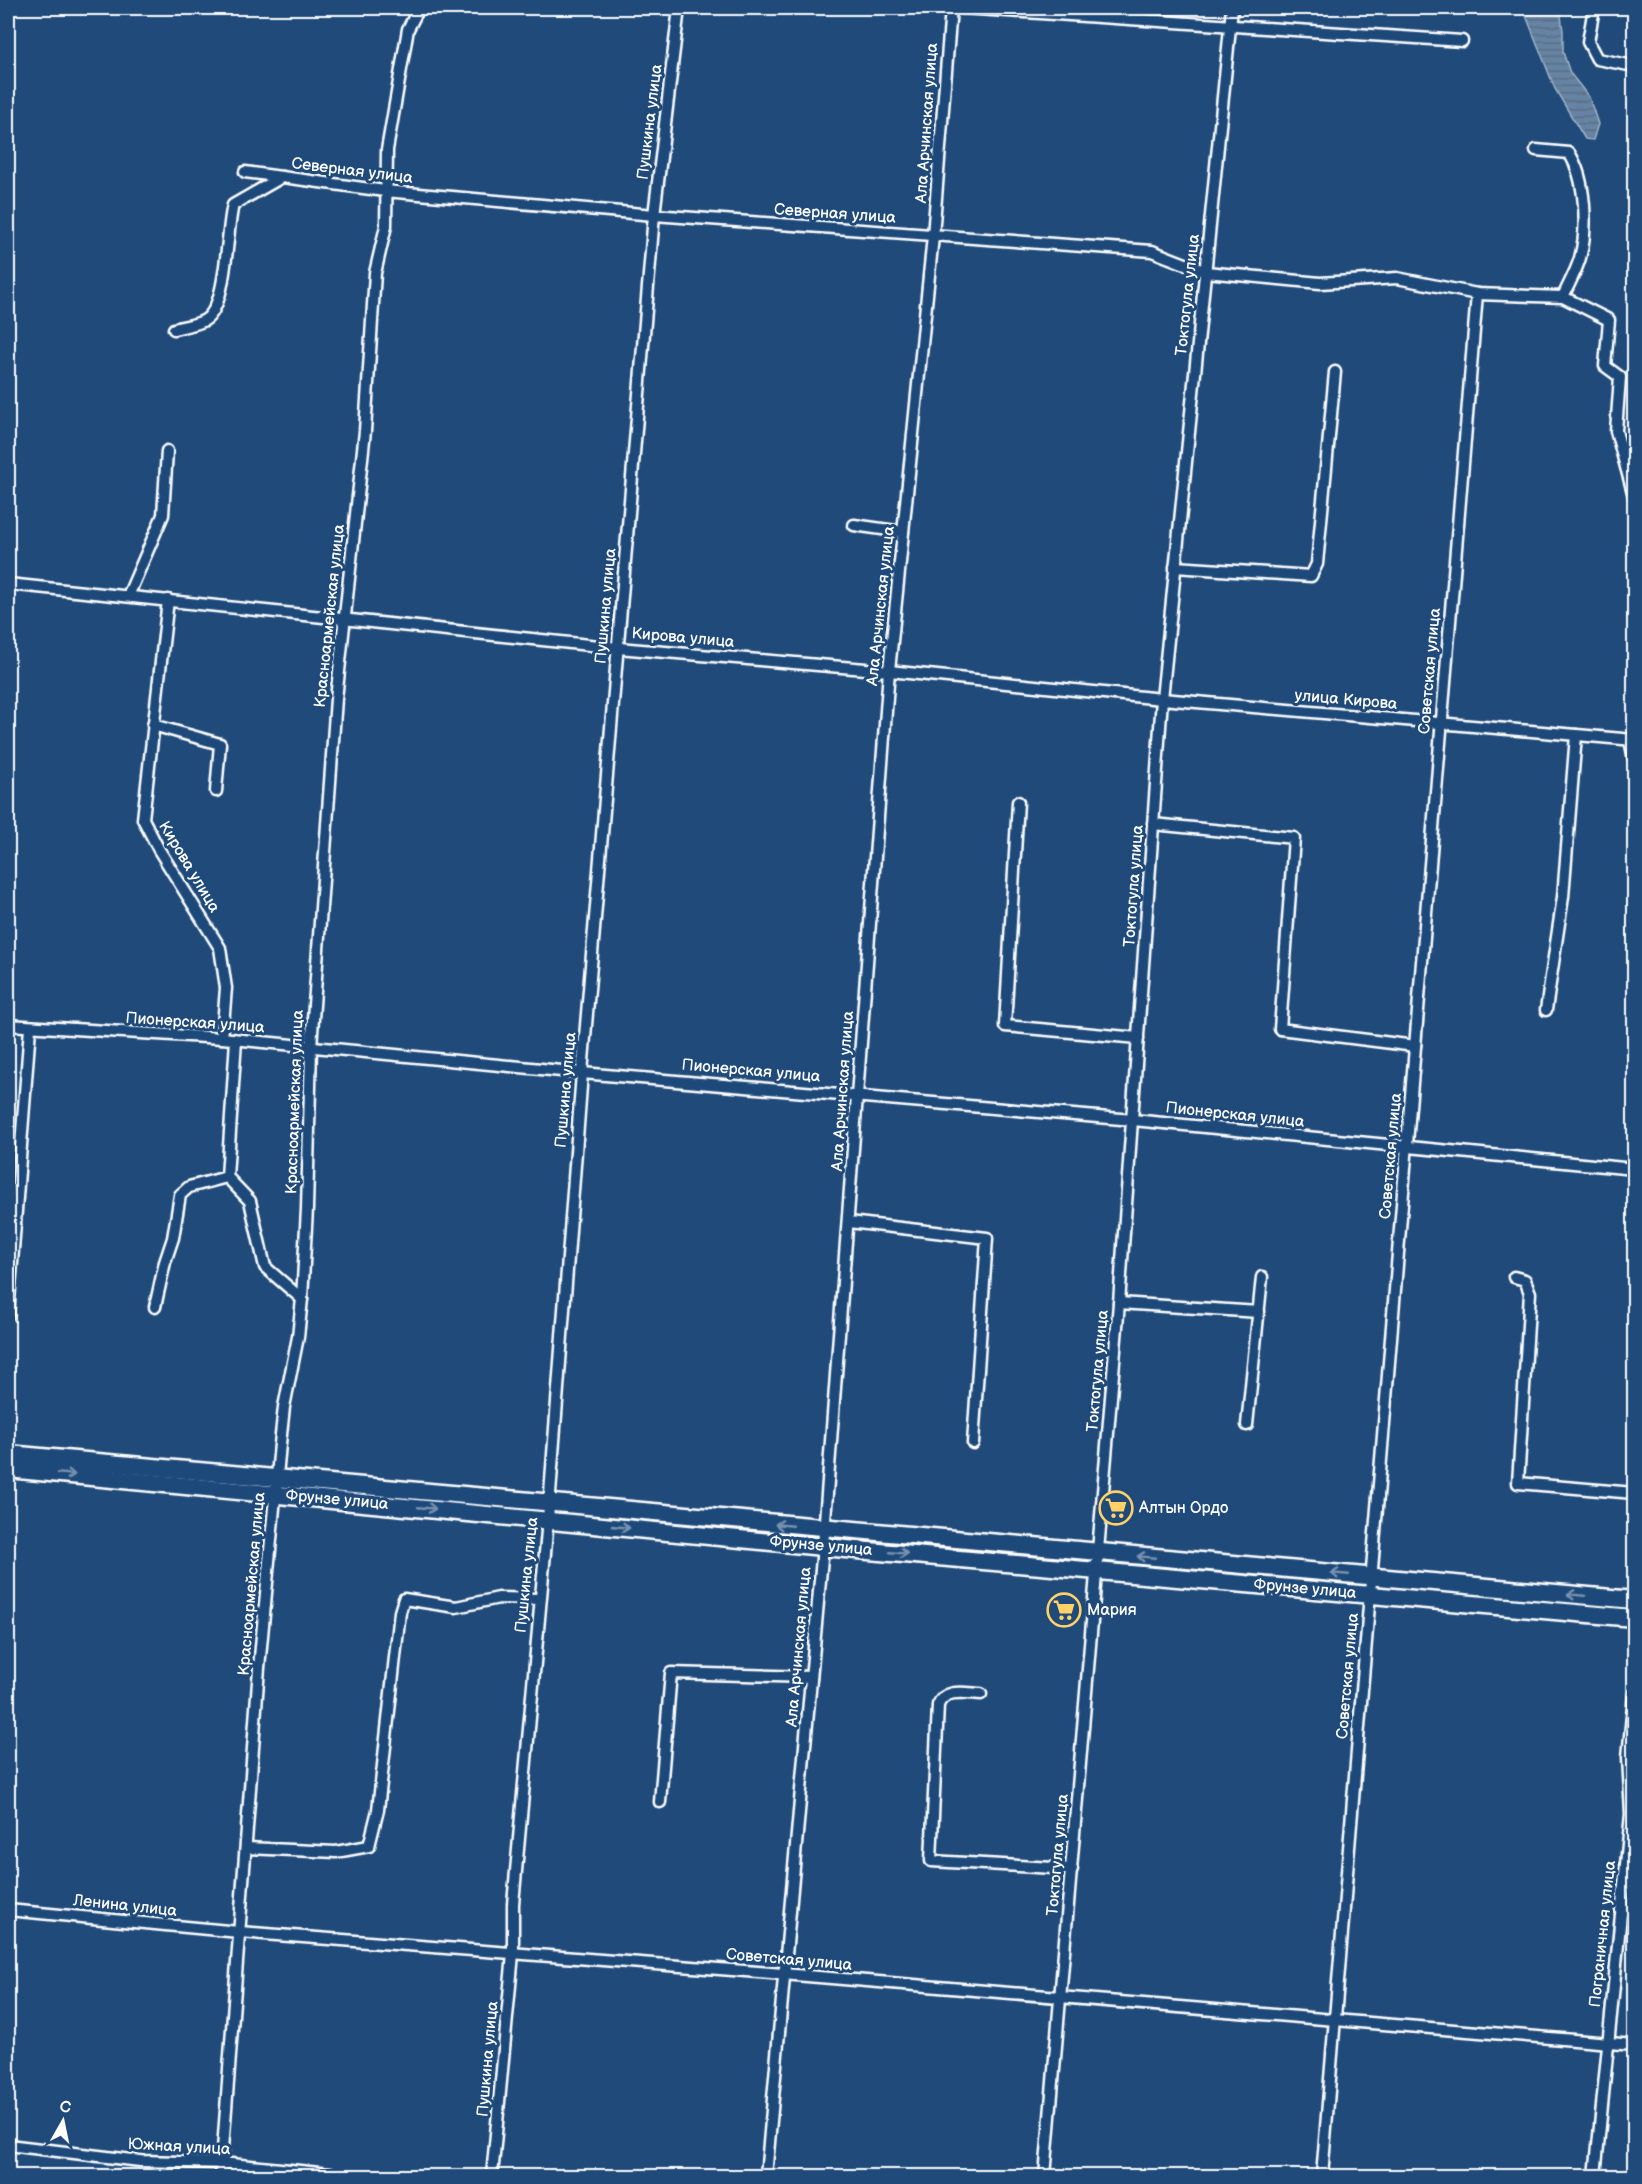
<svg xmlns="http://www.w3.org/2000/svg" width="1642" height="2184" font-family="'Balsamiq Sans',sans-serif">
	<defs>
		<pattern id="water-rules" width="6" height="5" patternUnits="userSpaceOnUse" patternTransform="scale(1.5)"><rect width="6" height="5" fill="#6583a4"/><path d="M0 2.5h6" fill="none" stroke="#5b6d81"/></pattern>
	</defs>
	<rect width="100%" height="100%" fill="#1f4a7a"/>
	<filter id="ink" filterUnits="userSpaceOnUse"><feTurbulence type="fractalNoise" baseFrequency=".0167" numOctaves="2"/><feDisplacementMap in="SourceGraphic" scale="12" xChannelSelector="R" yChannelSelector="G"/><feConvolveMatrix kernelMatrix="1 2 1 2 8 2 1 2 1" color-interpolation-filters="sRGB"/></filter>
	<g filter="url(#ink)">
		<!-- water -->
		<path fill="url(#water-rules)" stroke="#a3b5c8" stroke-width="1.5" d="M1523,8H1560L1563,31V52L1570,73L1589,97L1598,124L1593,140L1585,139L1555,89Z"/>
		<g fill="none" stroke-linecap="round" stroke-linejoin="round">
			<!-- minor casing -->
			<g stroke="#fff" stroke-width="15">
				<g id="minor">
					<path d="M962,8L1462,41"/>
					<path d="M1594,8L1588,42L1597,59L1634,66"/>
					<path d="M1536,150L1569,153C1586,178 1588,229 1580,258C1576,272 1568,285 1563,297"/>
					<path d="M245,172L385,191L654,215L1152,251L1206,272L1320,283L1397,278L1477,294L1563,297L1609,320L1605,366L1620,377L1616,431L1634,496"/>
					<path d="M174,329C184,326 197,325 205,320C228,306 226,230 233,205L282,177"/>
					<path d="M854,525L903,532"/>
					<path d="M1175,567L1311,576L1317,564L1335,372"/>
					<path d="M8,584L618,648L889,671L1162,699L1634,740"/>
					<path d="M128,596L163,515L167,451"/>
					<path d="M168,600L143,819L159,850L220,948L226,988L222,1038"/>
					<path d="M153,725L220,744L216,791"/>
					<path d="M1630,740L1634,759"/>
					<path d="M1018,802L1005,1026L1138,1038"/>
					<path d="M1153,824L1294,838L1280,1029L1415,1046"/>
					<path d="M1546,1010L1563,897L1576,735"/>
					<path d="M8,1025L222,1038L582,1073L1133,1120L1634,1169"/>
					<path d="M236,1040L227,1177L250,1201L265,1267L302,1299"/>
					<path d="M849,1222L987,1238L973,1443"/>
					<path d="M1514,1277L1525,1280L1530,1293L1518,1483L1634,1493"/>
					<path d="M1119,1303L1259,1312"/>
					<path d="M155,1307L165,1262L173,1238L180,1195L189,1187L227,1177"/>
					<path d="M8,1315L30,1028"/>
					<path d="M1247,1425L1262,1277"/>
					<path d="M981,1694C965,1693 945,1688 938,1705L931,1861L1072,1869"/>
					<path d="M660,1802L671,1673L811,1677"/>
					<path d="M246,1848L336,1852L369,1846L378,1810L400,1612L404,1599L456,1607L499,1598L539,1599"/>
					<path d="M8,1910L239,1932L783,1974L1634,2045"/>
					<path d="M1621,1910L1634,1911"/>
					<path d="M8,2145L140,2161L222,2163L349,2176"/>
					<path d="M221,2176L259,1668L280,1444L284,1407L298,1337L302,1299L307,1209L311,1047L336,699L365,431L375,273L386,226L387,150L408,29L419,8"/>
					<path d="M492,2176L513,1954V1904L548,1520L582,1073L654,215L679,8"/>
					<path d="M766,2176L823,1547L889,671L933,236L951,8"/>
					<path d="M1045,2176L1119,1303L1162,699L1232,8"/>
					<path d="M1322,2176L1477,294"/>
					<path d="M1595,2176L1631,1814L1628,1757L1634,1694"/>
				</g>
			</g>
			<!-- primary casing -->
			<g stroke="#fff" stroke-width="21">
				<g id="primary">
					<path d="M8,1454L1634,1600"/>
					<path d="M8,1469L823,1547L1634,1618"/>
				</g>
			</g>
			<!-- minor -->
			<use href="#minor" stroke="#1f4a7a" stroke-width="10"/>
			<!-- primary -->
			<use href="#primary" stroke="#1f4a7a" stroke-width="16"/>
		</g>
		<!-- one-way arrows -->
		<defs><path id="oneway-shaft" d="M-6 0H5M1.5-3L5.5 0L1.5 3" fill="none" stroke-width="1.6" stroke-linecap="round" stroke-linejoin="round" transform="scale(1.5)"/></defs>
		<g stroke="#7992af">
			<use href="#oneway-shaft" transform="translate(66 1474) rotate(5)"/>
			<use href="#oneway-shaft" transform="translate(427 1508) rotate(5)"/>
			<use href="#oneway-shaft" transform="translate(784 1525) rotate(-175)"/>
			<use href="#oneway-shaft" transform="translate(621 1527) rotate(6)"/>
			<use href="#oneway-shaft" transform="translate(899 1553) rotate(5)"/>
			<use href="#oneway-shaft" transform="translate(1146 1557) rotate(-175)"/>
			<use href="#oneway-shaft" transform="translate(1340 1574) rotate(-175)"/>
			<use href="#oneway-shaft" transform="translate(1576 1595) rotate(-175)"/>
		</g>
	</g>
	<!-- icons -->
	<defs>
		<g id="supermarket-ring" transform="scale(1.725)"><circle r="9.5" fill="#1f4a7a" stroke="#ffd166" stroke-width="1.5"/><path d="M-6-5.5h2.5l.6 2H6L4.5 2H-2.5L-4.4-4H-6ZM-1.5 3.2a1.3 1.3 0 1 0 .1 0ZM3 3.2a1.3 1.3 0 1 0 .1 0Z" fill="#ffd166"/></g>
	</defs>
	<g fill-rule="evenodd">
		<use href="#supermarket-ring" x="1116" y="1508"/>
		<use href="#supermarket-ring" x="1064" y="1610"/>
	</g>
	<g text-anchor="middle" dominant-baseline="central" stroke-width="6" stroke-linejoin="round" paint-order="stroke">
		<!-- street labels -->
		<g font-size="16" fill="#fff" stroke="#1f4a7a">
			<text transform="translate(650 122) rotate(-83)">Пушкина улица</text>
			<text transform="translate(927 123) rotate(-86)">Ала Арчинская улица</text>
			<text transform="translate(352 171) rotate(7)">Северная улица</text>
			<text transform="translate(835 214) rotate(4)">Северная улица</text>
			<text transform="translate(1188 295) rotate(-84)">Токтогула улица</text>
			<text transform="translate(606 606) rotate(-85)">Пушкина улица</text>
			<text transform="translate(881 606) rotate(-84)">Ала Арчинская улица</text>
			<text transform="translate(330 616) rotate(-84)">Красноармейская улица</text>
			<text transform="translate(683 638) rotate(5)">Кирова улица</text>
			<text transform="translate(1430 671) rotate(-85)">Советская улица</text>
			<text transform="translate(1346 700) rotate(5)">улица Кирова</text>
			<text transform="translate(189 867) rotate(59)">Кирова улица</text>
			<text transform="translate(1134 886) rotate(-86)">Токтогула улица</text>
			<text transform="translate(195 1023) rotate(4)">Пионерская улица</text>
			<text transform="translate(751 1071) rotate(5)">Пионерская улица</text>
			<text transform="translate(566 1090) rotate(-85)">Пушкина улица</text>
			<text transform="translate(843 1091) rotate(-86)">Ала Арчинская улица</text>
			<text transform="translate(295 1102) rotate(-88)">Красноармейская улица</text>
			<text transform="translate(1235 1115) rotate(6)">Пионерская улица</text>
			<text transform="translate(1391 1156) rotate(-85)">Советская улица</text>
			<text transform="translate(1098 1371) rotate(-85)">Токтогула улица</text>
			<text transform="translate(337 1500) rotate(5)">Фрунзе улица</text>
			<text transform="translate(821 1546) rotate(5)">Фрунзе улица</text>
			<text transform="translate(527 1575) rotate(-84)">Пушкина улица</text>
			<text transform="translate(252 1584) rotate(-85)">Красноармейская улица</text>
			<text transform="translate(1305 1589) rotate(5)">Фрунзе улица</text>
			<text transform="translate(799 1647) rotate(-85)">Ала Арчинская улица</text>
			<text transform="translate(1348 1676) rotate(-85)">Советская улица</text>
			<text transform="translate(1058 1855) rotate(-85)">Токтогула улица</text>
			<text transform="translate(125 1906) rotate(6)">Ленина улица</text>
			<text transform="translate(1603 1934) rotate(-84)">Пограничная улица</text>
			<text transform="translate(789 1960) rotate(5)">Советская улица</text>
			<text transform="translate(488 2059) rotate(-85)">Пушкина улица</text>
			<text transform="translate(179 2147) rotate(3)">Южная улица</text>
		</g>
		<!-- poi labels -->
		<g font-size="16" fill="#fff" stroke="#1f4a7a" text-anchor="start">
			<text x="1139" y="1508">Алтын Ордо</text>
			<text x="1087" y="1610">Мария</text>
		</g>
	</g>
	<!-- margin -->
	<rect width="1642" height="2184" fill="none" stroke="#1f4a7a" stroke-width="30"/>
	<rect x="15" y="15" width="1612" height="2154" fill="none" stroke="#fff" stroke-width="2" filter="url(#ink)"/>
	<!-- north arrow -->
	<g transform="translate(63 2121) rotate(9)" stroke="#1f4a7a" stroke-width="4.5" paint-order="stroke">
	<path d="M0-4.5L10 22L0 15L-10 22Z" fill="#ffffff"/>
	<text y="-9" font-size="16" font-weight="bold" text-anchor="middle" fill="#ffffff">С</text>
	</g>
</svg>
